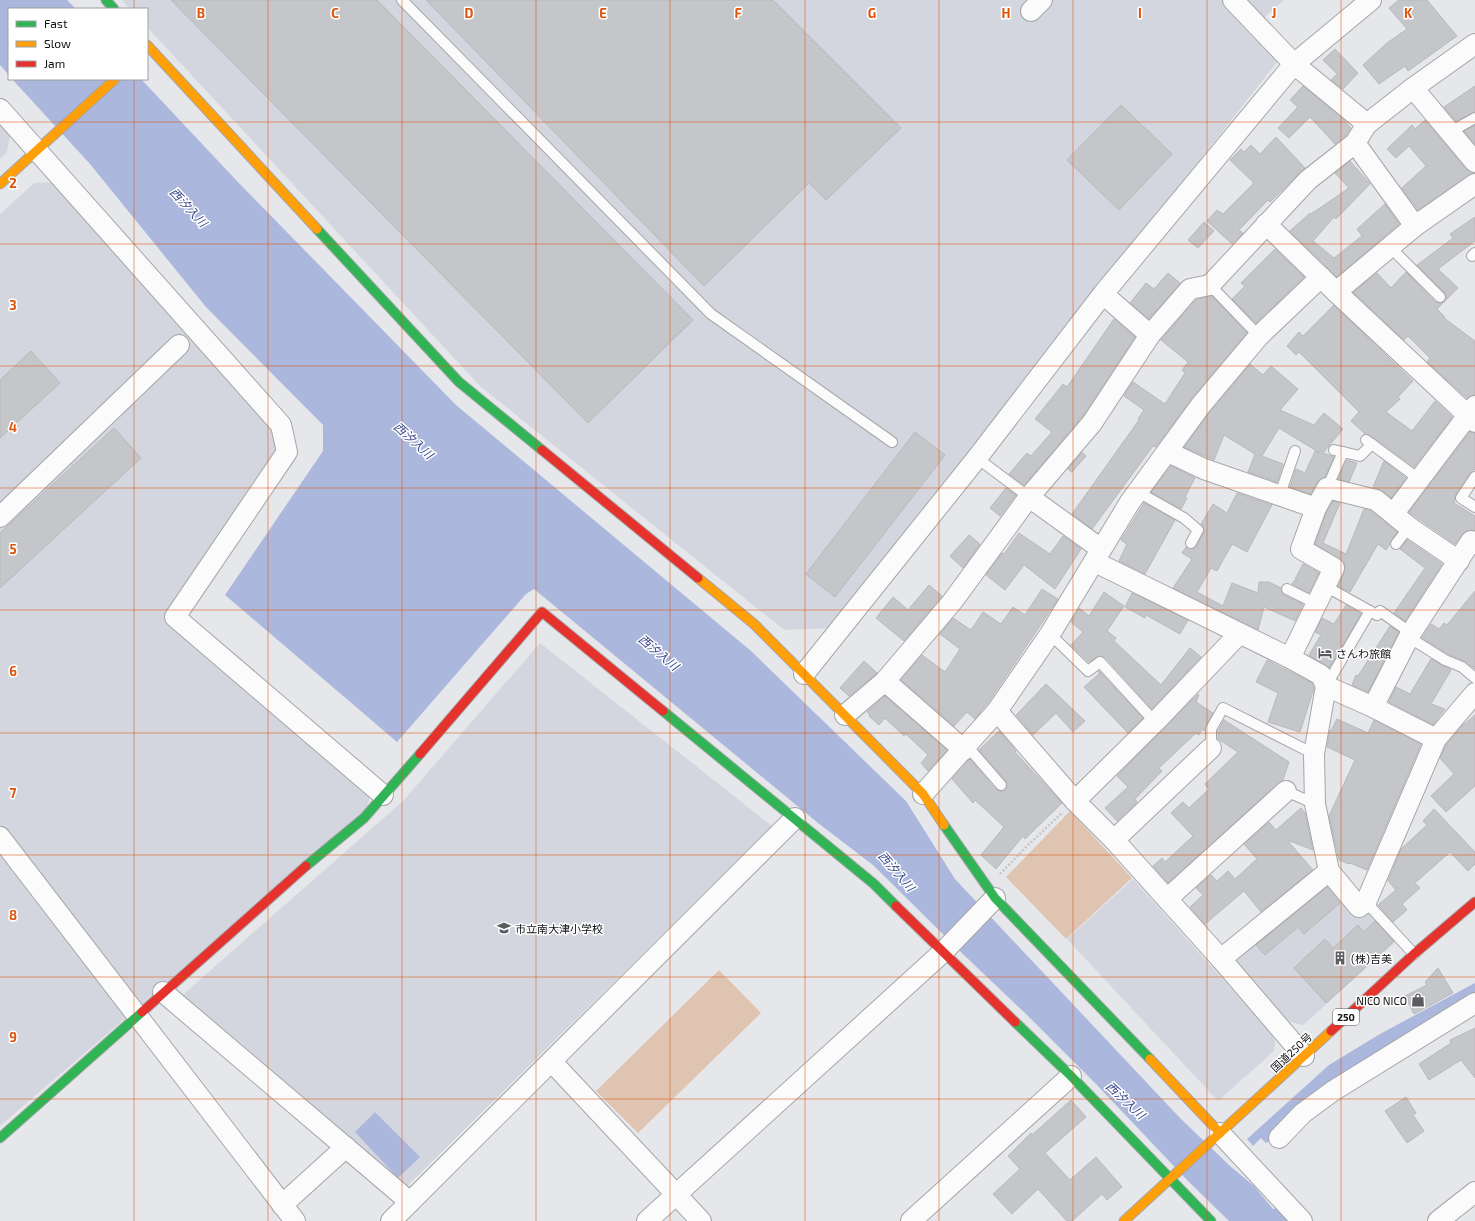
<svg xmlns="http://www.w3.org/2000/svg" width="1475" height="1221" font-family="'Exo 2','Noto Sans JP',sans-serif">
	<rect width="100%" height="100%" fill="#e6e7eb"/>
	<!-- built -->
	<g fill="#d3d6df">
		<path d="M122,0H1284L1250,30L1278,61L830,628L784,630L480,386L147,27V9H130Z"/>
		<path d="M0,124L10,135L7,152L0,159Z"/>
		<path d="M56,182L275,425L280,450L166,619L370,796L366,811L0,1126V214L34,183Z"/>
		<path d="M540,643L772,826L403,1190L178,999L403,801Z"/>
		<path d="M1133,879L1271,1033L1275,1041L1274,1051L1218,1101L1067,939Z"/>
		<path d="M1324,879L1369,909L1399,939L1303,1025L1287,1021L1230,959Z"/>
	</g>
	<!-- green -->
	<g fill="#e0c4b2">
		<path d="M1070,811L1132,878L1066,939L1006,877Z"/>
		<path d="M719,970L761,1013L638,1133L596,1091Z"/>
	</g>
	<!-- water -->
	<g fill="#abb7dd">
		<path d="M0,0H67L76,9H9V75L0,65Z"/>
		<path d="M12,79H141L236,180L456,405L751,651L906,801L955,879L1180,1118L1230,1166L1254,1186L1273,1209L1276,1208L1288,1221H1229L1188,1181L1096,1084L1028,1016L965,956L873,865L818,823L534,589L526,594L397,742L225,595L323,451V425L206,307L90,164Z"/>
		<path d="M1475,983V997L1274,1139L1266,1143L1261,1138L1253,1146L1247,1139L1329,1065L1380,1034Z"/>
		<path d="M375,1112L420,1157L398,1178L355,1132Z"/>
	</g>
	<!-- building -->
	<g fill="#c5c6c9" stroke="#b8b9bc">
		<path d="M171,0H377L693,320L588,423Z"/>
		<path d="M426,0H773L901,128L826,200L809,183L704,286Z"/>
		<path d="M1399,0H1427L1457,36L1408,71L1405,66L1379,84L1363,65L1387,43L1407,29L1389,8Z"/>
		<path d="M1335,49L1358,73L1343,89L1331,80L1337,74L1323,60Z"/>
		<path d="M1303,86L1342,118L1351,128L1346,135L1335,144L1310,117L1289,138L1278,128L1298,107L1290,100Z"/>
		<path d="M1475,86V112L1456,121L1444,107Z"/>
		<path d="M1121,105L1172,154L1119,210L1067,160Z"/>
		<path d="M1425,120L1466,169L1473,173L1418,210L1402,188L1426,166L1409,146L1396,158L1387,149L1412,125L1415,129Z"/>
		<path d="M1475,125V144L1464,131Z"/>
		<path d="M1276,137L1305,168L1270,202L1268,200L1239,230L1243,233L1232,244L1207,221L1217,210L1223,214L1253,184V182L1230,160L1241,149L1244,152L1251,145L1260,154Z"/>
		<path d="M1350,161L1370,184L1336,219L1334,217L1313,241L1334,258L1362,236L1357,229L1385,204L1399,224L1337,277L1290,231L1310,213L1311,214L1349,188L1335,173Z"/>
		<path d="M1475,217V241L1438,269L1458,288L1437,309L1445,317L1444,318L1475,341V395L1467,398L1427,362L1430,358L1408,336L1404,340L1353,292L1377,273L1391,288L1406,272L1435,302L1439,303L1444,302L1446,298L1445,293L1417,265L1453,238L1450,234Z"/>
		<path d="M1204,222L1214,231L1198,248L1188,240Z"/>
		<path d="M1275,249L1304,277L1256,323L1232,299L1245,286L1241,283Z"/>
		<path d="M1168,273L1180,283L1149,319L1130,303L1146,283L1154,289Z"/>
		<path d="M1212,296L1247,333L1192,398L1156,447L1153,446L1092,529L1072,514L1139,420L1138,419L1144,410L1124,396L1133,382L1165,404L1185,373L1182,370L1188,362L1161,340L1196,300Z"/>
		<path d="M1334,305L1413,381L1398,397L1400,399L1386,412L1412,431L1435,401L1452,417L1414,467L1376,439L1365,434L1351,421L1359,412L1299,352L1296,355L1287,346L1299,332L1303,336Z"/>
		<path d="M1114,319L1135,337L1083,416L1024,485L1009,474L1027,453L1031,456L1052,432L1035,419L1063,384L1067,387Z"/>
		<path d="M31,351L60,383L0,438V380Z"/>
		<path d="M1250,364L1263,375L1271,366L1298,389L1280,410L1314,425L1324,413L1343,429L1323,453L1334,457L1325,477L1317,482L1311,494L1290,487L1296,469L1305,473L1315,451L1320,453L1279,428L1262,456L1283,464L1277,482L1248,472L1255,454L1224,435L1214,460L1184,447L1210,412Z"/>
		<path d="M114,428L141,458L0,588V533Z"/>
		<path d="M915,432L945,455L835,597L806,574Z"/>
		<path d="M1470,432L1475,433V469L1470,473L1456,494L1454,503L1475,516V531H1466L1455,544L1409,512Z"/>
		<path d="M1082,452L1086,456L1072,472L1068,469Z"/>
		<path d="M1347,460L1357,463L1349,482L1338,479Z"/>
		<path d="M1384,461L1406,478L1391,498L1383,491L1373,487Z"/>
		<path d="M1171,466L1195,478L1185,497L1187,498L1181,509L1151,492Z"/>
		<path d="M1006,488L1016,495L1000,516L990,508Z"/>
		<path d="M1237,493L1272,505L1247,552L1232,544L1217,571L1211,568L1197,592L1223,606L1232,583L1258,593L1259,582H1269L1281,588L1284,595L1303,604L1295,621L1264,607L1258,630L1173,588L1192,559L1182,553L1186,547L1192,549L1197,546L1204,531L1201,524L1213,504L1227,513Z"/>
		<path d="M1333,501L1340,503L1323,543L1346,554L1364,509L1371,511L1397,532L1386,550L1378,544L1350,592L1338,586L1344,573L1345,567L1344,562L1315,544L1326,513Z"/>
		<path d="M1144,503L1175,520L1145,574L1119,561L1127,544L1121,540Z"/>
		<path d="M1019,533L1050,554L1063,536L1081,549L1055,589L1024,565L1005,590L986,575L1002,553L1004,554Z"/>
		<path d="M969,535L980,544L963,568L950,556Z"/>
		<path d="M1407,540L1442,564L1405,621L1394,613L1425,568L1400,549Z"/>
		<path d="M1303,564L1319,573L1309,593L1292,584L1294,581L1298,580L1295,579Z"/>
		<path d="M929,585L942,596L904,641L876,618L893,597L908,610Z"/>
		<path d="M1042,589L1058,599L990,700L975,719L967,712L954,726L901,680L922,655L945,672L960,649L940,634L953,618L971,630L983,612L1001,624L1013,607L1025,615Z"/>
		<path d="M1475,591V669L1465,661L1448,654L1422,638L1431,624L1439,629L1444,623L1447,625Z"/>
		<path d="M1104,592L1124,606L1107,631L1116,638L1114,641L1161,685L1190,648L1201,657L1152,709L1105,657L1099,656L1089,662L1071,645L1083,632L1071,622L1079,608L1089,616Z"/>
		<path d="M1132,593L1188,620L1180,634L1146,615L1145,618L1125,607Z"/>
		<path d="M1346,605L1361,614L1329,668L1309,655L1321,635L1315,632L1322,618L1334,624Z"/>
		<path d="M1390,626L1399,632L1368,692L1352,685L1356,675L1358,676Z"/>
		<path d="M1431,659L1451,670L1431,704L1445,709L1433,725L1389,702L1396,687L1410,694Z"/>
		<path d="M1267,660L1312,683L1314,688L1300,732L1268,722L1278,693L1256,682Z"/>
		<path d="M864,661L877,673L849,696L840,688Z"/>
		<path d="M1099,671L1143,718L1128,733L1084,687L1100,673L1098,672Z"/>
		<path d="M1046,684L1085,721L1073,732L1056,713L1033,735L1016,715Z"/>
		<path d="M1198,694L1199,695L1196,702L1213,713L1204,731L1202,729L1199,735L1196,733L1159,768L1162,771L1135,799L1137,802L1117,821L1105,808L1128,787L1117,776Z"/>
		<path d="M885,696L947,750L928,771L921,763L928,755L906,734L904,736L885,718L879,725L869,716L870,715L867,712Z"/>
		<path d="M1475,715V786L1446,812L1431,796L1454,774L1440,758L1446,745L1462,726Z"/>
		<path d="M1337,719L1368,733L1374,720L1421,744L1367,870L1350,863L1349,864L1339,860L1329,816L1355,760L1327,747L1330,730L1331,731Z"/>
		<path d="M1224,720L1289,762L1283,780L1168,883L1153,866L1162,858L1165,862L1193,836L1171,813L1183,802L1189,808L1209,789L1205,784L1238,752L1218,739V731Z"/>
		<path d="M999,731L1016,751L1015,752L1062,803L1025,839L1023,836L996,869L981,855L1004,827L975,800L973,803L952,779L970,759L996,790L1002,791L1006,790L1007,787L1006,781L979,750Z"/>
		<path d="M1301,808L1305,813L1313,850L1287,840L1313,870L1261,912L1244,891L1205,924L1190,907L1203,895L1196,888L1211,875L1217,881L1228,871L1235,879L1257,859L1244,844L1269,822L1276,830Z"/>
		<path d="M1434,809L1475,852V864L1468,871L1450,852L1415,883L1420,888L1402,904L1407,910L1393,922L1378,905L1396,890L1388,881L1401,849L1427,825L1423,821Z"/>
		<path d="M1327,887L1340,903L1304,934L1298,927L1265,955L1256,945Z"/>
		<path d="M1375,921L1394,941L1326,1003L1294,968L1325,939L1333,948L1358,925L1364,932Z"/>
		<path d="M1438,968L1453,993L1414,1014L1405,996L1427,985L1425,982Z"/>
		<path d="M1475,1028V1078L1461,1060L1429,1080L1419,1064L1451,1043L1450,1040Z"/>
		<path d="M1406,1097L1416,1113L1413,1115L1424,1131L1407,1143L1385,1111Z"/>
		<path d="M1071,1100L1086,1117L1045,1153L1070,1180L1096,1157L1122,1187L1107,1200L1102,1194L1072,1221H1067L1038,1189L1012,1214L993,1194L1020,1169L1008,1156L1031,1133L1032,1135Z"/>
	</g>
	<g fill="none" stroke-linecap="round" stroke-linejoin="round">
		<!-- lane casing -->
		<g stroke="#a5a6a8" stroke-width="12">
			<g id="lane">
				<path d="M402,0L711,314L892,442"/>
				<path d="M1450,132L1475,118"/>
				<path d="M1390,247L1440,297"/>
				<path d="M1472,256L1475,253"/>
				<path d="M1210,285L1259,336"/>
				<path d="M1366,440L1419,479"/>
				<path d="M1334,450L1360,456L1372,444"/>
				<path d="M977,458L1029,497"/>
				<path d="M1475,477L1461,498L1475,507"/>
				<path d="M1327,488L1343,452"/>
				<path d="M1138,492L1184,518L1198,530L1191,543"/>
				<path d="M1279,497L1295,451"/>
				<path d="M1396,544L1409,527"/>
				<path d="M1325,586L1377,615L1380,611L1411,633"/>
				<path d="M1287,589L1317,604"/>
				<path d="M1050,634L1088,671L1100,662L1155,722"/>
				<path d="M1410,638L1445,660L1462,667L1475,678"/>
				<path d="M1326,686L1370,611"/>
				<path d="M967,746L1001,785"/>
				<path d="M1211,748V729L1223,708L1314,754"/>
				<path d="M1286,791L1315,804"/>
				<path d="M1366,902L1414,954"/>
			</g>
		</g>
		<!-- street casing -->
		<g stroke="#a5a6a8" stroke-width="22">
			<g id="street">
				<path d="M1233,0L1294,64L1367,124"/>
				<path d="M1031,11L1042,0"/>
				<path d="M1413,88L1475,162"/>
				<path d="M0,109L281,425L287,452L175,617L383,795"/>
				<path d="M1355,143L1415,226"/>
				<path d="M1266,224L1336,292L1475,422"/>
				<path d="M1336,292L1415,226L1475,184"/>
				<path d="M1103,294L1150,335"/>
				<path d="M1168,452L1204,469L1316,508"/>
				<path d="M1029,497L1101,549"/>
				<path d="M1394,513L1475,406"/>
				<path d="M0,517L179,345"/>
				<path d="M1095,562L1290,658L1321,675L1326,686L1314,754L1315,804L1329,871L1359,907L1366,902L1436,739L1475,693"/>
				<path d="M1290,658L1334,568L1301,549L1316,508L1327,488L1376,500L1409,527L1459,561"/>
				<path d="M804,674L977,458L1103,294L1294,64L1371,0"/>
				<path d="M885,681L964,750"/>
				<path d="M1326,686L1373,707L1436,739"/>
				<path d="M1373,707L1411,633L1471,541L1475,544"/>
				<path d="M997,711L1075,801L1114,840L1221,959L1304,1056"/>
				<path d="M845,715L885,681L952,602L1029,497L1092,423L1150,335L1190,289L1210,285L1308,180L1355,143L1367,124L1413,88L1475,44"/>
				<path d="M923,794L997,711L1050,634L1130,502L1201,405L1259,336L1321,277"/>
				<path d="M1075,801L1155,722L1239,634"/>
				<path d="M0,837L295,1221"/>
				<path d="M1114,840L1211,748"/>
				<path d="M1167,899L1286,791"/>
				<path d="M1221,959L1329,871"/>
				<path d="M163,992L410,1202"/>
				<path d="M552,1062L701,1221"/>
				<path d="M1220,1133L1302,1221"/>
				<path d="M1279,1138L1303,1113L1333,1091L1475,1003"/>
				<path d="M282,1205L346,1147"/>
				<path d="M391,1221L795,818"/>
				<path d="M647,1221L943,952L995,898"/>
				<path d="M911,1221L1071,1076"/>
				<path d="M1438,1221L1475,1192"/>
			</g>
		</g>
		<!-- fast casing -->
		<g stroke="#a5a6a8" stroke-width="11">
			<g id="fast">
				<path d="M106,0L114,9"/>
				<path d="M317,229L459,382L542,450"/>
				<path d="M663,711L874,884L896,906"/>
				<path d="M944,825L995,898L1150,1059"/>
				<path d="M306,866L364,818L420,754"/>
				<path d="M1015,1022L1071,1076L1211,1221"/>
				<path d="M0,1138L142,1012"/>
			</g>
		</g>
		<!-- slow casing -->
		<g stroke="#a5a6a8" stroke-width="11">
			<g id="slow">
				<path d="M147,45L317,229"/>
				<path d="M0,184L115,79"/>
				<path d="M698,578L754,624L923,794L944,825"/>
				<path d="M1150,1059L1220,1133"/>
				<path d="M1124,1221L1331,1031"/>
			</g>
		</g>
		<!-- jam casing -->
		<g stroke="#a5a6a8" stroke-width="11">
			<g id="jam">
				<path d="M542,450L698,578"/>
				<path d="M420,754L542,612L663,711"/>
				<path d="M896,906L1015,1022"/>
				<path d="M142,1012L306,866"/>
				<path d="M1331,1031L1414,954L1475,902"/>
			</g>
		</g>
		<!-- path -->
		<path stroke="#c6c6c8" stroke-width="2.5" stroke-dasharray="2 2" stroke-linecap="butt" d="M1000,874L1028,845L1062,813"/>
		<!-- lane -->
		<use href="#lane" stroke="#fbfbfc" stroke-width="10"/>
		<!-- street -->
		<use href="#street" stroke="#fbfbfc" stroke-width="20"/>
		<!-- fast -->
		<use href="#fast" stroke="#30b455" stroke-width="9"/>
		<!-- slow -->
		<use href="#slow" stroke="#ff9f0a" stroke-width="9"/>
		<!-- jam -->
		<use href="#jam" stroke="#e5322d" stroke-width="9"/>
	</g>
	<!-- grid -->
	<path fill="none" stroke="#dd550c" stroke-width="1" stroke-opacity="0.55" d="M134,0V9M268,0V1221M402,0V1221M536,0V1221M670,0V1221M805,0V1221M939,0V1221M1073,0V1221M1207,0V1221M1341,0V1221M134,79V1221M0,122H1475M0,244H1475M0,366H1475M0,488H1475M0,610H1475M0,733H1475M0,855H1475M0,977H1475M0,1099H1475"/>
	<!-- icons -->
	<defs>
		<g id="hotel-bare" transform="scale(1.08)"><path d="M-6-4.5h1.5V1H6V5H4.5V3h-9V5H-6ZM-4 0a1.8 1.8 0 1 1 3.6 0ZM.5 0V-2.5h3Q6-2.5 6 0Z" fill="#5b5c5f" stroke="#fff" stroke-width="2.5" paint-order="stroke"/></g>
		<g id="school-bare" transform="scale(1.08)"><path d="M0-5L7-2L0 1L-7-2ZM-4 1L0 2.5L4 1V4Q0 6-4 4Z" fill="#5b5c5f" stroke="#fff" stroke-width="2.5" paint-order="stroke"/></g>
		<g id="building-bare" transform="scale(1.08)"><path d="M-4-6H4V6H1V3H-1V6H-4ZM-2.5-4.3h1.7v1.8h-1.7ZM.8-4.3h1.7v1.8H.8ZM-2.5-1h1.7V.8h-1.7ZM.8-1h1.7V.8H.8Z" fill="#5b5c5f" stroke="#fff" stroke-width="2.5" paint-order="stroke"/></g>
		<g id="shop-bare" transform="scale(1.08)"><path d="M-5-2.5h2.3a2.7 3.5 0 0 1 5.4 0H5L5.5 6h-11ZM-1.5-2.5h3a1.5 2.3 0 0 0-3 0Z" fill="#5b5c5f" stroke="#fff" stroke-width="2.5" paint-order="stroke"/></g>
	</defs>
	<g fill-rule="evenodd">
		<use href="#hotel-bare" x="1325" y="653"/>
		<use href="#school-bare" x="504" y="928"/>
		<use href="#building-bare" x="1340" y="958"/>
		<use href="#shop-bare" x="1418" y="1000"/>
	</g>
	<g text-anchor="middle" dominant-baseline="central" stroke-width="3" stroke-linejoin="round" paint-order="stroke">
		<!-- shield labels -->
		<rect fill="#fff" stroke="#58585a" stroke-width="1" x="1333" y="1009" width="26" height="16" rx="3"/>
		<g font-size="10" font-weight="bold" fill="#101113">
			<text x="1346" y="1017">250</text>
		</g>
		<!-- poi labels -->
		<g font-size="11" fill="#101113" stroke="#fff" text-anchor="start">
			<text x="1336" y="653">さんわ旅館</text>
			<text x="515" y="928">市立南大津小学校</text>
			<text x="1351" y="958">(株)吉美</text>
			<text x="1407" y="1000" text-anchor="end">NICO NICO</text>
		</g>
		<!-- street labels -->
		<g font-size="11" fill="#101113" stroke="#fff">
			<text transform="translate(1291 1052) rotate(-43)">国道250号</text>
		</g>
		<!-- water labels -->
		<g font-size="12" font-style="italic" fill="#3a498b" stroke="#fff">
			<text transform="translate(189 207) rotate(47)">西汐入川</text>
			<text transform="translate(414 440) rotate(42)">西汐入川</text>
			<text transform="translate(659 652) rotate(40)">西汐入川</text>
			<text transform="translate(897 871) rotate(49)">西汐入川</text>
			<text transform="translate(1126 1100) rotate(43)">西汐入川</text>
		</g>
	</g>
	<g font-size="13" text-anchor="middle" font-weight="bold" fill="#dd550c" stroke="#fff" stroke-width="3" stroke-linejoin="round" paint-order="stroke">
		<text x="201" y="18">B</text>
		<text x="335" y="18">C</text>
		<text x="469" y="18">D</text>
		<text x="603" y="18">E</text>
		<text x="738" y="18">F</text>
		<text x="872" y="18">G</text>
		<text x="1006" y="18">H</text>
		<text x="1140" y="18">I</text>
		<text x="1274" y="18">J</text>
		<text x="1408" y="18">K</text>
		<text x="13" y="188">2</text>
		<text x="13" y="310">3</text>
		<text x="13" y="432">4</text>
		<text x="13" y="554">5</text>
		<text x="13" y="676">6</text>
		<text x="13" y="798">7</text>
		<text x="13" y="920">8</text>
		<text x="13" y="1042">9</text>
	</g>
	<!-- legend -->
	<rect x="8" y="8" width="140" height="72" fill="#ffffff" stroke="#9fa0a1"/>
	<rect x="16" y="21" width="20" height="6" fill="#30b455" stroke="#9fa0a1"/>
	<text x="44" y="28" font-size="12" fill="#101113">Fast</text>
	<rect x="16" y="41" width="20" height="6" fill="#ff9f0a" stroke="#9fa0a1"/>
	<text x="44" y="48" font-size="12" fill="#101113">Slow</text>
	<rect x="16" y="61" width="20" height="6" fill="#e5322d" stroke="#9fa0a1"/>
	<text x="44" y="68" font-size="12" fill="#101113">Jam</text>
</svg>
